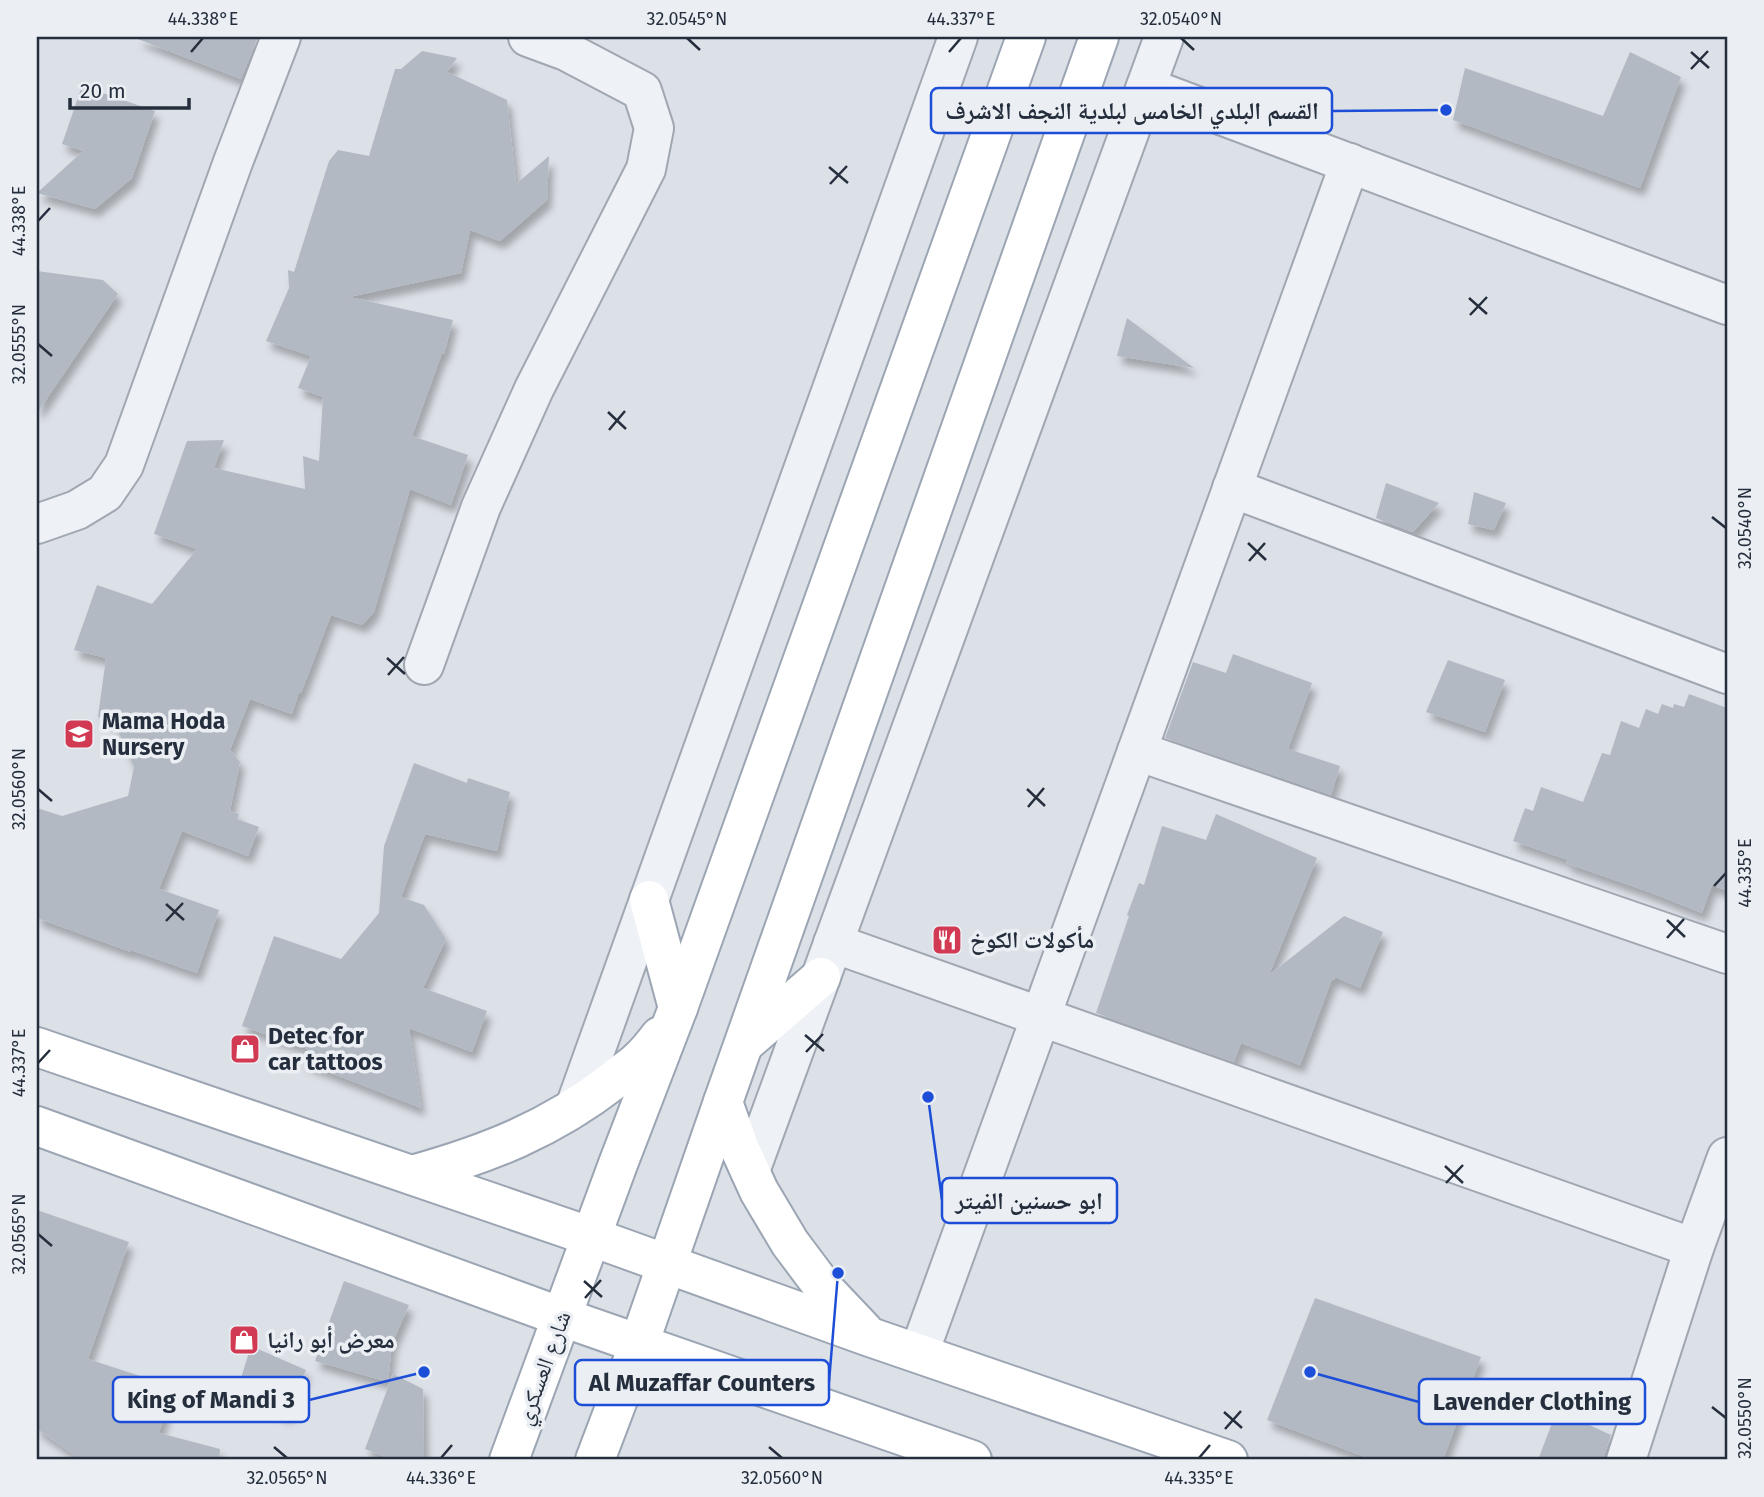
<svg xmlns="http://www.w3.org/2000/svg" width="1764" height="1497" font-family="'Fira Sans','Noto Naskh Arabic',sans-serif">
	<defs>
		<filter id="shadow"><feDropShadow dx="4.5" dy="8" stdDeviation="3.5" flood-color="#0004"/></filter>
	</defs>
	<rect width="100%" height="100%" fill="#dce0e7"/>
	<!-- building -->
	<g fill="#b3b9c3" filter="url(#shadow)">
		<path d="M138,37H258L241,79L138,39Z"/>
		<path d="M422,51L457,58L447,72L507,100L516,184L549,156L547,200L500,241L470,230L461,273L349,297L453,320L444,354L442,353L412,436L468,455L451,505L410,489L374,612L362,625L331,615L301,693L299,692L292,714L250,699L230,750L240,762L230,811L239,814L237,819L259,827L248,856L182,831L159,889L219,910L197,973L128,949L131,952L37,918V808L62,816L128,796L134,767L114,722L98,717L106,658L74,650L97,585L152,604L197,549L154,534L187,441L224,440L214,468L305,489L303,456L319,461L323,397L298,388L311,356L266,341L289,288L288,270L294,272L329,161L338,150L369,156L395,69H401Z"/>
		<path d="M1630,52L1681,77L1640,188L1453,120L1465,68L1603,116Z"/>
		<path d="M82,86L155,111L132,178L95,209L37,193L83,151L62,144Z"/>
		<path d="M37,271L103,280L118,294L37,413Z"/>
		<path d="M1127,318L1194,368L1117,356Z"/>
		<path d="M1386,483L1439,503L1413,532L1376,518Z"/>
		<path d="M1474,492L1506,503L1494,530L1468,524Z"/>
		<path d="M1233,654L1312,683L1288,749L1340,766L1331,795L1165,738L1193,662L1226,673Z"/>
		<path d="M1448,660L1505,680L1485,732L1426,712Z"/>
		<path d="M1689,694L1727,708V891L1712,885L1702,913L1649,892L1566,863L1568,860L1513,841L1525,808L1533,811L1541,787L1583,802L1602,753L1610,755L1621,721L1639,728L1646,709L1658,714L1662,704L1673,708L1674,704L1684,707Z"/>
		<path d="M414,763L467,783L468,778L510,792L497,851L425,834L401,897L424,905L446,939L423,988L487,1011L472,1052L409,1028L421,1108L303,1062L308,1049L242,1026L274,936L341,959L379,913L384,846Z"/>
		<path d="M1216,814L1317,858L1269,975L1344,916L1383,932L1360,988L1335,977L1334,980L1332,979L1300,1065L1241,1043L1234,1062L1096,1013L1129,916L1127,915L1139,883L1144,885L1162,826L1206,840Z"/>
		<path d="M37,1210L129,1242L88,1359L174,1387L159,1433L220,1449L219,1460H82L37,1429Z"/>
		<path d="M344,1281L409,1305L392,1344L388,1382L315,1361Z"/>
		<path d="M1315,1298L1481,1357L1443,1460H1373L1267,1420Z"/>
		<path d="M251,1346L306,1370L288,1416L236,1394Z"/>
		<path d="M393,1374L423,1389L424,1460H393L365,1449Z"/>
		<path d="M1557,1410L1611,1435L1605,1453V1460H1538Z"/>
	</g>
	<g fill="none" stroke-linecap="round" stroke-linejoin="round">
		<!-- minor casing -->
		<g stroke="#a1a7b1" stroke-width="42">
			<g id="minor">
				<path d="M1146,87L1727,305"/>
				<path d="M1232,488L1727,674"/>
				<path d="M37,524L77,510L105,493L124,465L233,162L281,37"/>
				<path d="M424,665L481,507L534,389L646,169L654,128L642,91L566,51L528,37"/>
				<path d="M1137,751L1727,954"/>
				<path d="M833,943L1694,1248"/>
				<path d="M575,1107L958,37"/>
				<path d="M750,1171L1164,37"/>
				<path d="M919,1353L1350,163"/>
				<path d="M1626,1460L1694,1248L1727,1157"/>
			</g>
		</g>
		<!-- major casing -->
		<g stroke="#9ba5b3" stroke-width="42">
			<g id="major">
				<path d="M649,900L678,1008"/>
				<path d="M745,1043L821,977"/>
				<path d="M37,1047L592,1237L867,1336L1228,1460"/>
				<path d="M723,1102L739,1147L759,1191L790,1243L826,1291L864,1331"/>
				<path d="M37,1126L562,1317L972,1460"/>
				<path d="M412,1175C488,1154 551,1129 614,1080C622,1073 632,1067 639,1060C647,1053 654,1044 660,1036"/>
				<path d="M509,1460L618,1164L678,1008L1026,37"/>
				<path d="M595,1460L639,1344L723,1102L1099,37"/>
			</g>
		</g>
		<!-- minor -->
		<use href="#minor" stroke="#eef1f5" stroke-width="38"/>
		<!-- major -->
		<use href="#major" stroke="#fff" stroke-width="38"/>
	</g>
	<!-- ticks -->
	<path fill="none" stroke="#252e3d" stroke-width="2.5" d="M687,38L700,50M1181,38L1194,50M191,52L203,38M949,52L961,38M1691,52L1709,68M1691,69L1708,51M829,167L848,183M830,184L847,166M38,221L50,208M1469,298L1487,314M1470,315L1487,297M38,344L52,356M608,412L626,429M609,430L625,411M1712,517L1726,528M1248,543L1266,560M1249,561L1265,543M387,658L405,674M388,675L404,657M38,789L52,801M1027,789L1045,806M1028,807L1044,788M1714,886L1726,873M166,904L184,920M1667,920L1685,937M166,921L183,903M1667,938L1684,919M805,1035L824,1051M806,1052L823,1034M38,1063L50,1050M1445,1166L1463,1183M1446,1183L1463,1165M38,1234L52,1246M584,1281L602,1297M585,1298L601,1280M1712,1407L1726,1418M1224,1412L1242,1428M1225,1429L1241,1411M274,1447L287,1458M769,1447L782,1458M441,1458L452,1445M1199,1458L1210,1445"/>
	<!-- icons -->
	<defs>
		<g id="school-square" transform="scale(1.575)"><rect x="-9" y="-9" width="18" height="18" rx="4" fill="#d23a54" stroke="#ebeff4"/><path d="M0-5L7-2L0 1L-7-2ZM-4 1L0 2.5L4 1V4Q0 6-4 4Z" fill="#fff"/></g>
		<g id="restaurant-square" transform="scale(1.575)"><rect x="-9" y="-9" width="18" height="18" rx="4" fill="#d23a54" stroke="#ebeff4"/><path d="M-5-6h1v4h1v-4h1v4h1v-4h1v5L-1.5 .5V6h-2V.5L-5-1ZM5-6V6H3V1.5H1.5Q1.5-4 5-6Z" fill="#fff"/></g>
		<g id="shop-square" transform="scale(1.575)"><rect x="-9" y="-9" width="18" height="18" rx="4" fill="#d23a54" stroke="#ebeff4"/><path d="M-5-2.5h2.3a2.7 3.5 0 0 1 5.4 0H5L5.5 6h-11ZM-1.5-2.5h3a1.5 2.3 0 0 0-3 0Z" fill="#fff"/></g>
	</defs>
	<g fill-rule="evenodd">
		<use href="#school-square" x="79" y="734"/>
		<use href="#restaurant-square" x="947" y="940"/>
		<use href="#shop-square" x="245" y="1049"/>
		<use href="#shop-square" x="244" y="1340"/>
	</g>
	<g text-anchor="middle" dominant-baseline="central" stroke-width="7" stroke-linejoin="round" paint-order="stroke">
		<!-- poi labels -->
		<g font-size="23" font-weight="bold" fill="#252e3d" stroke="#ebeff4" text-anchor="start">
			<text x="102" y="721">Mama Hoda<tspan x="102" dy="26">Nursery</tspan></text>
			<text x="970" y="940">مأكولات الكوخ</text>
			<text x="268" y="1036">Detec for<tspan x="268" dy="26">car tattoos</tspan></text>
			<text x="267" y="1340">معرض أبو رانيا</text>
		</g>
		<!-- street labels -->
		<g font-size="23" fill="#252e3d" stroke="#ebeff4">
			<text transform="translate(543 1368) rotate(-70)">شارع العسكري</text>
		</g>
	</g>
	<!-- callouts -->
	<path fill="none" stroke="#1d4ed8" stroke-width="2.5" d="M1446 110L1332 111M928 1097L942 1200M838 1273L829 1382M424 1372L309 1400M1310 1372L1419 1402"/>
	<g fill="#1d4ed8" stroke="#ebeff4" stroke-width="2.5">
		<circle cx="1446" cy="110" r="7"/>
		<circle cx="928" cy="1097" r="7"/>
		<circle cx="838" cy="1273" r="7"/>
		<circle cx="424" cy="1372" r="7"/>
		<circle cx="1310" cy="1372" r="7"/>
	</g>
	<g fill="#ebeff4" stroke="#1d4ed8" stroke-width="2.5">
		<rect x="931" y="88" width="401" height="45" rx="7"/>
		<rect x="942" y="1178" width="175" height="45" rx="7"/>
		<rect x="575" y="1360" width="254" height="45" rx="7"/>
		<rect x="113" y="1377" width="196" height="45" rx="7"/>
		<rect x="1419" y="1379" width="226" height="45" rx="7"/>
	</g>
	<g font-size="24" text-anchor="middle" font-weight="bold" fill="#252e3d">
		<text x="1132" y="119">القسم البلدي الخامس لبلدية النجف الاشرف</text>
		<text x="1029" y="1209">ابو حسنين الفيتر</text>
		<text x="702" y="1391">Al Muzaffar Counters</text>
		<text x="211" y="1408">King of Mandi 3</text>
		<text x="1532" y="1410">Lavender Clothing</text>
	</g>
	<!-- border -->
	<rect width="1764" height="1497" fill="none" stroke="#ebeff4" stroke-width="77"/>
	<!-- scale -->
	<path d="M70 98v10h119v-10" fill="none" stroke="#252e3d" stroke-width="3.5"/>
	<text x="80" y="98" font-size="21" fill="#252e3d" stroke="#ebeff4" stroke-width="5" paint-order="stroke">20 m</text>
	<rect x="38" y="38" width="1688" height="1420" fill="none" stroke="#252e3d" stroke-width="2.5"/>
	<g font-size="18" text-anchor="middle" fill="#252e3d">
		<text x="203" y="25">44.338°E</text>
		<text x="687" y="25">32.0545°N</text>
		<text x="961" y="25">44.337°E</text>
		<text x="1181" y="25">32.0540°N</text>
		<text transform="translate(19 221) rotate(-90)" y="6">44.338°E</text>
		<text transform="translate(19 344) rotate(-90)" y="6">32.0555°N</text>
		<text transform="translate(1745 528) rotate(-90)" y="6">32.0540°N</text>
		<text transform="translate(19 789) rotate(-90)" y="6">32.0560°N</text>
		<text transform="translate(1745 873) rotate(-90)" y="6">44.335°E</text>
		<text transform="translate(19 1063) rotate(-90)" y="6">44.337°E</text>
		<text transform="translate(19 1234) rotate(-90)" y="6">32.0565°N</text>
		<text transform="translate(1745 1418) rotate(-90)" y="6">32.0550°N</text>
		<text x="287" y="1484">32.0565°N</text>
		<text x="441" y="1484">44.336°E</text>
		<text x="782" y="1484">32.0560°N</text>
		<text x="1199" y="1484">44.335°E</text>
	</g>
</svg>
